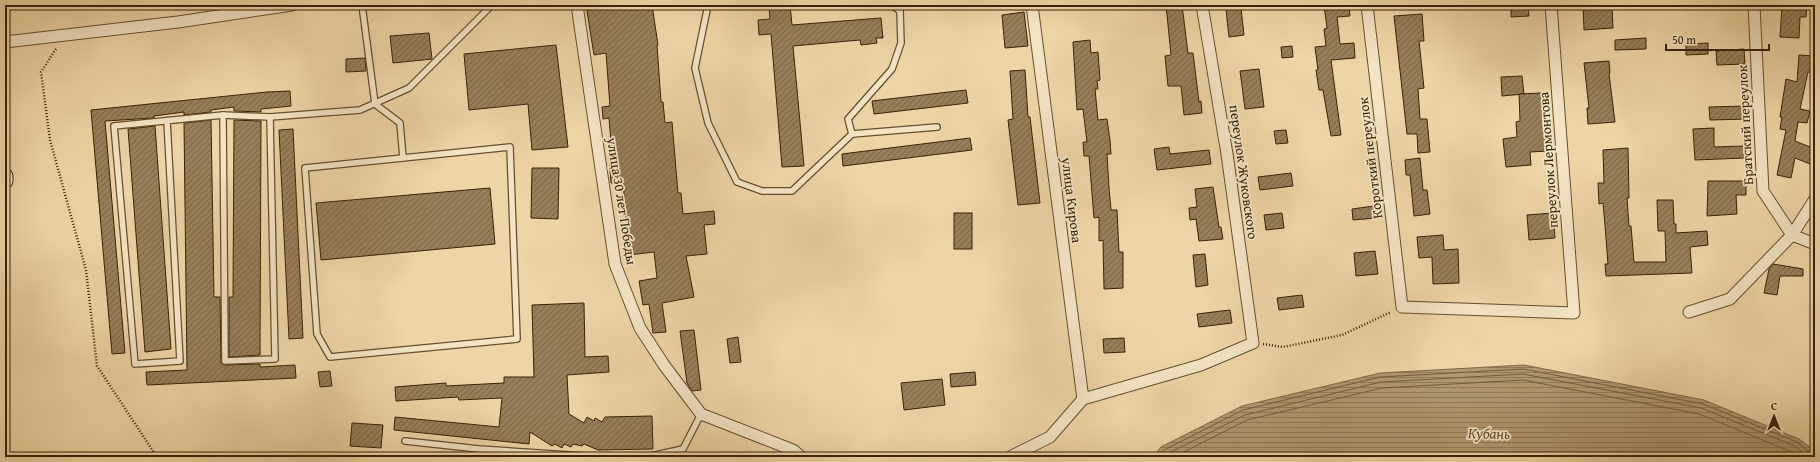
<svg xmlns="http://www.w3.org/2000/svg" width="1820" height="462" font-family="'Gentium Book Plus',serif">
	<defs>
		<pattern id="water-rules" width="6" height="5" patternUnits="userSpaceOnUse"><rect width="6" height="5" fill="#b0986f"/><path d="M0 2.5h6" fill="none" stroke="#907c59"/></pattern>
		<pattern id="building-hatch" width="6" height="6" patternUnits="userSpaceOnUse"><rect width="6" height="6" fill="#967f58"/><path d="M-1 1l2-2M0 6l6-6M5 7l2-2" fill="none" stroke="#7b6847"/></pattern>
	</defs>
	<rect width="100%" height="100%" fill="#eed5a5"/>
	<filter id="stains"><feTurbulence type="fractalNoise" baseFrequency=".005" numOctaves="4"/><feColorMatrix values="0 0 0 0 .2 0 0 0 0 .09 0 0 0 0 .02 0 0 0 .5 -.17"/></filter>
	<radialGradient id="worn" r=".72"><stop offset=".6" stop-color="#630" stop-opacity="0"/><stop offset="1" stop-color="#630" stop-opacity=".3"/></radialGradient>
	<!-- water -->
	<path fill="url(#water-rules)" stroke="#806945" d="M1524,365L1704,400L1799,439L1815,451V457H1153L1161,447L1242,406L1380,373Z"/>
	<g fill="none" stroke-linecap="round" stroke-linejoin="round">
		<!-- shore -->
		<g stroke="#745d3a" stroke-width="1">
			<path d="M1158,457L1164,450L1243,410L1380,377L1523,369L1703,404L1797,442L1811,453L1815,454"/>
			<path d="M1164,457L1167,454L1245,415L1381,382L1523,374L1701,408L1795,446L1808,457"/>
			<path d="M1174,457L1247,420L1382,388L1523,380L1699,414L1792,452L1799,457"/>
		</g>
	</g>
	<!-- building -->
	<g fill="url(#building-hatch)" stroke="#372205">
		<path d="M586,5H652L658,45H657L661,102H663L665,123L672,122L678,193H681L683,214L714,211L715,224L704,225L707,254L686,256L694,297L662,303L666,332L653,333L649,304L643,305L639,281L657,278L654,252L629,255L623,182L611,183L609,156L612,155L609,118L603,119L602,107L610,106L606,53L594,55Z"/>
		<path d="M769,5H790L792,25L881,18L883,38H876L877,43L861,45L860,40L793,46L804,166L782,167L771,34L759,35L758,20L770,19Z"/>
		<path d="M1166,5H1182L1188,53H1193L1199,102L1201,101L1202,113L1184,115L1181,86H1168L1165,56L1171,55Z"/>
		<path d="M1324,5H1349L1350,16L1337,17L1340,44L1354,43L1355,58L1331,60L1341,135L1331,136L1323,90H1319L1316,70H1318L1315,47L1326,46L1324,29L1327,28Z"/>
		<path d="M1511,5H1528L1529,16L1511,17Z"/>
		<path d="M1583,5H1612L1613,28L1584,30Z"/>
		<path d="M1782,5H1807L1806,17H1800L1799,38L1780,37Z"/>
		<path d="M1241,8L1244,35L1229,37L1226,10Z"/>
		<path d="M1024,12L1028,46L1005,48L1002,15Z"/>
		<path d="M1422,14L1424,41H1419L1424,88L1418,89L1420,119H1427L1430,152L1418,153L1417,134H1407L1394,16Z"/>
		<path d="M429,33L432,59L393,63L390,36Z"/>
		<path d="M1646,38V49L1615,50V40Z"/>
		<path d="M1090,40L1091,53L1098,52L1100,80L1097,81L1098,89H1095L1098,120L1107,119L1110,140L1111,154H1107L1109,188L1111,210H1117L1119,252H1123V288L1104,289L1103,240L1099,241V217L1094,218L1089,156H1084L1083,142H1087L1083,109L1077,110L1073,42Z"/>
		<path d="M1708,43V54L1686,55V44Z"/>
		<path d="M556,45L568,147L532,150L528,104L469,110L464,54Z"/>
		<path d="M1292,46L1293,57L1282,58L1281,47Z"/>
		<path d="M1744,49L1745,64L1717,65L1716,51Z"/>
		<path d="M1799,55L1815,56V73L1808,72L1800,109L1810,111L1807,123L1798,122L1795,141L1815,149V166L1795,158L1791,178L1777,175L1786,130L1780,129L1782,117H1780L1786,79L1797,82Z"/>
		<path d="M365,58L366,71L346,72V59Z"/>
		<path d="M1609,61L1610,73L1609,74L1615,122L1588,124L1587,108H1589L1584,63Z"/>
		<path d="M1259,69L1264,107L1245,109L1240,71Z"/>
		<path d="M1025,70L1028,117H1030L1040,203L1018,205L1008,120L1013,119L1010,71Z"/>
		<path d="M1522,76L1524,94L1502,96L1501,77Z"/>
		<path d="M966,90L968,103L874,114L872,101Z"/>
		<path d="M290,91L291,106L261,109V112L234,111V107L211,110V112L184,115V112L154,116V118L105,121L125,353L112,354L91,110L267,92Z"/>
		<path d="M1542,93L1544,120H1546L1549,151L1530,152L1531,165L1506,167L1503,139L1517,137L1516,122L1520,121L1519,94Z"/>
		<path d="M1749,106V119L1710,120L1709,107Z"/>
		<path d="M211,120L214,297H220L221,363L225,365L260,364V367L295,365L296,378L147,385L146,372L187,370L184,123Z"/>
		<path d="M234,120L261,121L260,355L229,357V297H233Z"/>
		<path d="M155,126L171,349L145,352L128,129Z"/>
		<path d="M1714,128V147L1744,146V158L1695,160L1693,129Z"/>
		<path d="M293,129L303,338L289,339L279,130Z"/>
		<path d="M1286,130L1288,143L1276,144L1274,131Z"/>
		<path d="M970,138L972,150L843,166L842,154Z"/>
		<path d="M1169,147L1170,154L1209,150L1211,164L1157,170L1154,149Z"/>
		<path d="M1628,148L1629,198H1627L1629,226H1631L1634,262H1666L1665,231H1658L1657,200H1673L1674,224H1676V233L1707,231L1708,245L1690,247L1692,273L1606,276L1605,264H1608L1605,225L1603,203L1599,204L1598,183H1604L1603,150Z"/>
		<path d="M1420,158L1423,190H1427L1430,214L1414,216L1410,175H1406L1405,160Z"/>
		<path d="M532,168H559L558,219L531,218Z"/>
		<path d="M1291,173L1293,186L1260,190L1258,177Z"/>
		<path d="M1708,181H1746V195H1736L1737,214L1707,216Z"/>
		<path d="M1213,187L1219,227H1221L1223,239L1199,241L1196,219L1190,220L1189,208L1197,207L1195,189Z"/>
		<path d="M490,188L495,244L321,260L316,203Z"/>
		<path d="M1374,206L1376,218L1353,220L1352,209Z"/>
		<rect x="954" y="213" width="18" height="36"/>
		<path d="M1282,213L1284,228L1266,230L1264,215Z"/>
		<path d="M1553,213L1555,238L1529,240L1527,215Z"/>
		<path d="M1443,235L1444,250L1458,249L1459,283L1433,284L1432,257L1419,258L1417,237Z"/>
		<path d="M1375,251L1378,274L1356,276L1354,253Z"/>
		<path d="M1205,254L1208,285L1196,287L1193,255Z"/>
		<path d="M1773,264L1803,269V276H1780L1777,295L1764,293L1769,269Z"/>
		<path d="M1302,295L1304,307L1279,310L1277,298Z"/>
		<path d="M584,303L585,357L608,356L609,372L567,375L569,414L584,423L587,417L594,421L595,418L602,422L605,417L652,416L653,449L598,450L584,444L582,446L573,444L571,447L564,444L562,448L555,444L552,446L530,432L529,444L394,430L395,417L499,427L502,398L459,400L458,397L396,401L395,387L446,383V386L504,383V377H534L532,305Z"/>
		<path d="M1230,310L1232,323L1199,327L1197,314Z"/>
		<path d="M694,330L701,390L692,391L687,383L680,331Z"/>
		<path d="M738,337L741,362L730,363L727,339Z"/>
		<path d="M1124,338L1125,352L1104,353L1103,339Z"/>
		<path d="M330,371L332,386L320,387L318,372Z"/>
		<path d="M975,372L976,385L951,387L950,374Z"/>
		<path d="M942,379L945,405L904,410L901,383Z"/>
		<path d="M352,423L383,425L381,448L350,446Z"/>
	</g>
	<g fill="none" stroke-linecap="round" stroke-linejoin="round">
		<!-- lane casing -->
		<g stroke="#654f2d" stroke-width="8">
			<g id="lane">
				<path d="M362,5L375,104L400,123L403,158"/>
				<path d="M708,5L695,68L708,123L737,182L762,191H792L852,134"/>
				<path d="M892,5L900,11L901,43L892,69L848,119L852,134L937,127"/>
				<path d="M223,115L225,361L275,359L270,117"/>
				<path d="M167,121L180,361L135,364L114,126L223,115L270,117L360,110L409,88L492,5"/>
				<path d="M510,147L517,339L330,357L317,334L305,168Z"/>
				<path d="M405,441L479,449L600,457"/>
				<path d="M646,457L683,449L701,414"/>
			</g>
		</g>
		<!-- street casing -->
		<g stroke="#654f2d" stroke-width="13">
			<g id="street">
				<path d="M577,5L615,264L640,328L664,365L701,414L793,450L801,457"/>
				<path d="M1032,5L1083,399"/>
				<path d="M1367,5L1402,307L1574,313L1551,5"/>
				<path d="M1754,5L1763,191L1792,235L1815,244"/>
				<path d="M5,42L178,22L292,5"/>
				<path d="M1689,312L1730,299L1792,235L1815,199"/>
				<path d="M1010,457L1050,437L1083,399L1201,365L1253,343L1227,154L1202,5"/>
			</g>
		</g>
		<!-- secondary casing -->
		<g stroke="#372205" stroke-width="17">
			<path id="secondary" d="M5,176V181"/>
		</g>
		<!-- path -->
		<g stroke="#372205" stroke-width="2.5" stroke-dasharray="1 2" stroke-linecap="butt">
			<path d="M56,49L41,72L50,140L86,270L97,366L157,457"/>
			<path d="M1263,344L1283,347L1342,335L1391,312"/>
		</g>
		<!-- lane -->
		<use href="#lane" stroke="#f4e4c4" stroke-width="5.5"/>
		<!-- street -->
		<use href="#street" stroke="#f4e4c4" stroke-width="11"/>
		<!-- secondary -->
		<use href="#secondary" stroke="#f4e4c4" stroke-width="15"/>
	</g>
	<g text-anchor="middle" dominant-baseline="central" stroke-width="3.5" stroke-linejoin="round" paint-order="stroke">
		<!-- street labels -->
		<g font-size="14" fill="#372205" stroke="#f4e4c4">
			<text transform="translate(1745 125) rotate(-93)">Братский переулок</text>
			<text transform="translate(1370 158) rotate(-97)">Короткий переулок</text>
			<text transform="translate(1548 160) rotate(-94)">переулок Лермонтова</text>
			<text transform="translate(1244 172) rotate(82)">переулок Жуковского</text>
			<text transform="translate(1072 200) rotate(83)">улица Кирова</text>
			<text transform="translate(622 201) rotate(81)">улица 30 лет Победы</text>
		</g>
		<!-- water labels -->
		<g font-size="15" font-style="italic" fill="#614b2a" stroke="#f4e4c4">
			<text transform="translate(1489 433) rotate(1)">Кубань</text>
		</g>
	</g>
	<!-- margin -->
	<rect width="1820" height="462" fill="none" stroke="#eed5a5" stroke-width="20"/>
	<rect x="6" y="6" width="1808" height="450" fill="none" stroke="#372205" stroke-width="2"/>
	<rect x="10" y="10" width="1800" height="442" fill="none" stroke="#372205"/>
	<!-- north arrow -->
	<g transform="translate(1774 416)" stroke="#f4e4c4" stroke-width="3" paint-order="stroke">
	<path d="M0-3L7 15L0 10L-7 15Z" fill="#372205"/>
	<text y="-6" font-size="11" font-weight="bold" text-anchor="middle" fill="#372205">С</text>
	</g>
	<!-- scale -->
	<path d="M1666 44v6h103v-6" fill="none" stroke="#372205" stroke-width="2"/>
	<text x="1672" y="44" font-size="12" fill="#372205" stroke="#f4e4c4" stroke-width="3" paint-order="stroke">50 m</text>
	<rect width="100%" height="100%" filter="url(#stains)"/>
	<rect width="100%" height="100%" fill="url(#worn)"/>
</svg>
